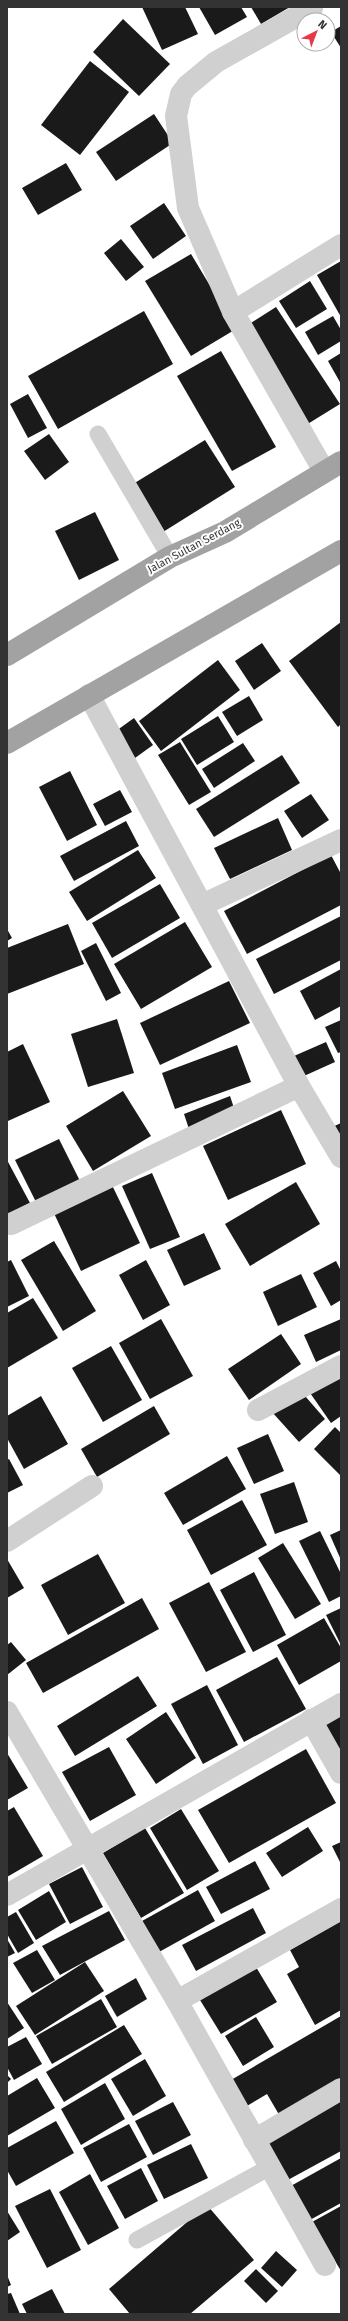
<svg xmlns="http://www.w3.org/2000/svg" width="348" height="2321" font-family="'Fira Sans',sans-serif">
	<rect width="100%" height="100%" fill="#fff"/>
	<!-- building -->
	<g fill="#1a1a1a">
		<path d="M142,7H185L198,34L162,50Z"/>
		<path d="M199,7H241L247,17L215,35Z"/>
		<path d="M251,7H290L261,24Z"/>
		<path d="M123,19L170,64L139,96L93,52Z"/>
		<path d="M341,26V48L331,32Z"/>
		<path d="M90,61L129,92L80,155L41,125Z"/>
		<path d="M154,114L173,143L116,181L96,152Z"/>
		<path d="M66,163L82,190L38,215L22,188Z"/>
		<path d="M164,203L186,236L153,259L130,226Z"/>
		<path d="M121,239L144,267L126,281L104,253Z"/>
		<path d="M191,254L236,329L191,356L145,281Z"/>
		<path d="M341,261V317L317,275Z"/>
		<path d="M310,281L327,309L296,328L279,301Z"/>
		<path d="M276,307L340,404L306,425L243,328Z"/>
		<path d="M144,311L173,364L58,429L28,376Z"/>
		<path d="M333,316L341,330V341L318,355L305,332Z"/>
		<path d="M221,351L276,447L232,471L177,376Z"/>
		<path d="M341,353V384L328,361Z"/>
		<path d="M28,394L47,428L28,438L10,404Z"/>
		<path d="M49,434L69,462L45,480L24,451Z"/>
		<path d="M205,440L235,487L163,532L133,484Z"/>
		<path d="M95,512L119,560L79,580L55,531Z"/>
		<path d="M341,622V724L338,727L289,661Z"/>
		<path d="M262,643L281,671L254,690L235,661Z"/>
		<path d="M218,660L240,690L161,751L139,721Z"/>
		<path d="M249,696L263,720L237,736L222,712Z"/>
		<path d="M218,716L234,742L197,765L181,739Z"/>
		<path d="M134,718L153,745L135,758L116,731Z"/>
		<path d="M180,742L211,792L189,805L158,755Z"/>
		<path d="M243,743L255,761L214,788L202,769Z"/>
		<path d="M282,755L300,783L214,837L196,809Z"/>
		<path d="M70,771L97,825L67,841L39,787Z"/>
		<path d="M120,790L132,812L105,826L93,804Z"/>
		<path d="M311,794L329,820L302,838L284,811Z"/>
		<path d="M278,818L292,850L230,879L214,848Z"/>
		<path d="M126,821L139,846L74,881L60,856Z"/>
		<path d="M138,850L156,878L87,921L69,892Z"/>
		<path d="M331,855L341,874V905L247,954L224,911Z"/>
		<path d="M160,884L180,918L112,958L92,923Z"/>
		<path d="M341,916V960L274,994L256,959Z"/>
		<path d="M185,922L212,967L141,1009L114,964Z"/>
		<path d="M68,924L84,964L7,994V948Z"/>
		<path d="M7,929L12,938L7,941Z"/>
		<path d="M96,943L121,993L106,1001L81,951Z"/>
		<path d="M341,969V1006L315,1020L300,991Z"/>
		<path d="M229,981L250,1023L160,1065L140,1023Z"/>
		<path d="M117,1019L134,1073L88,1087L71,1034Z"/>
		<path d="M341,1020V1052L338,1053L325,1027Z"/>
		<path d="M326,1042L335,1062L304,1076L294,1056Z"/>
		<path d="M23,1044L50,1102L8,1121L7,1052Z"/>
		<path d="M237,1045L251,1082L175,1109L162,1073Z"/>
		<path d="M123,1091L151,1136L93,1171L66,1126Z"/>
		<path d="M230,1096L235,1111L189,1129L184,1114Z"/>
		<path d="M281,1110L306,1164L228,1200L203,1146Z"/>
		<path d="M341,1123V1151L330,1128Z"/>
		<path d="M59,1139L80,1181L36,1202L15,1160Z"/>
		<path d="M7,1160L30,1203L7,1215Z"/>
		<path d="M152,1173L180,1237L150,1249L122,1186Z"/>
		<path d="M110,1181L140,1243L81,1271L52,1209Z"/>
		<path d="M296,1182L320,1224L250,1266L225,1224Z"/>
		<path d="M204,1233L221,1269L184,1286L167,1250Z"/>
		<path d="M54,1241L96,1311L63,1331L21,1260Z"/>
		<path d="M11,1260L29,1296L7,1307V1262Z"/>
		<path d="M146,1260L170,1305L143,1320L119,1275Z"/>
		<path d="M336,1261L341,1271V1300L331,1306L313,1273Z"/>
		<path d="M301,1274L317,1307L278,1326L263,1292Z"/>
		<path d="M33,1298L58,1338L7,1368V1313Z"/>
		<path d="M161,1319L193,1376L150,1399L119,1343Z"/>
		<path d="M341,1319V1350L316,1362L304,1335Z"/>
		<path d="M281,1334L301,1364L249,1400L228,1369Z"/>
		<path d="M111,1346L142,1400L103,1422L72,1368Z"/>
		<path d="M341,1370V1416L331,1423L308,1390Z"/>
		<path d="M299,1389L325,1419L299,1442L272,1412Z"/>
		<path d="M41,1396L68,1444L24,1469L7,1438V1416Z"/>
		<path d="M154,1406L170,1434L97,1477L81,1449Z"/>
		<path d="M335,1427L341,1433V1476L314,1449Z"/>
		<path d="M268,1434L284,1471L254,1484L237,1448Z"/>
		<path d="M227,1456L246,1489L183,1525L164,1493Z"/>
		<path d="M9,1459L23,1485L7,1493V1460Z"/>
		<path d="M294,1482L308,1522L275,1534L260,1494Z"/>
		<path d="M242,1500L267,1545L211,1575L187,1530Z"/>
		<path d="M341,1530V1560L330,1535Z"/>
		<path d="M320,1531L341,1574V1596L329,1602L299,1541Z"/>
		<path d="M283,1543L321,1604L295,1619L258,1558Z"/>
		<path d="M98,1554L125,1603L68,1635L41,1585Z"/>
		<path d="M7,1559L24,1588L7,1598Z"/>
		<path d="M254,1572L286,1635L253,1652L220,1590Z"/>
		<path d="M209,1582L246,1652L206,1672L169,1603Z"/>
		<path d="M142,1598L159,1629L43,1693L26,1663Z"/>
		<path d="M341,1608V1645L326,1615Z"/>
		<path d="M324,1618L341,1648V1661L299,1685L277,1645Z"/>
		<path d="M11,1642L26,1660L7,1675V1645Z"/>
		<path d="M277,1657L306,1709L244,1742L216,1690Z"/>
		<path d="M138,1676L157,1706L75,1756L57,1726Z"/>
		<path d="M207,1685L238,1745L203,1764L171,1704Z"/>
		<path d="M341,1710V1756L317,1722Z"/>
		<path d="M166,1712L196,1758L156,1784L126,1739Z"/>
		<path d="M109,1747L136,1795L90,1821L62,1772Z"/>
		<path d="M306,1749L336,1803L229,1863L198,1810Z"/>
		<path d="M7,1753L28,1788L7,1800Z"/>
		<path d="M14,1807L43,1856L7,1877V1811Z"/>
		<path d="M181,1809L219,1871L187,1890L150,1828Z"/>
		<path d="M308,1827L323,1851L282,1877L266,1853Z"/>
		<path d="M145,1828L184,1893L141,1918L103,1853Z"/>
		<path d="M341,1842V1864L332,1846Z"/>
		<path d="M255,1861L270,1889L221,1914L206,1887Z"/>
		<path d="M82,1867L103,1907L70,1924L49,1884Z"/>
		<path d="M198,1890L215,1921L159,1952L142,1921Z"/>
		<path d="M49,1891L66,1922L36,1940L18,1910Z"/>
		<path d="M253,1908L266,1933L196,1971L182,1945Z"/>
		<path d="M109,1911L125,1940L60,1975L42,1946Z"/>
		<path d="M16,1912L34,1943L18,1953L7,1934V1917Z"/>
		<path d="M341,1921V2010L315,2025L287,1974L299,1967L290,1950Z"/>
		<path d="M7,1939L15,1953L7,1957Z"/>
		<path d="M37,1950L55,1980L32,1993L13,1963Z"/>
		<path d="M85,1962L104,1991L35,2035L16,2006Z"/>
		<path d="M256,1967L277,2002L221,2034L200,2000Z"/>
		<path d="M136,1978L147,1999L117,2017L105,1996Z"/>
		<path d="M101,1999L117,2027L52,2064L36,2036Z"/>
		<path d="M7,2002L24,2028L7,2039Z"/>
		<path d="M341,2016V2083L281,2118L267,2094L247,2106L231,2080Z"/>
		<path d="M256,2017L274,2047L243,2066L225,2036Z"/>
		<path d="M124,2025L142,2054L64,2102L46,2072Z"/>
		<path d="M26,2037L42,2064L14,2080L7,2067V2047Z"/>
		<path d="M145,2059L166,2096L133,2116L111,2079Z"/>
		<path d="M7,2075L11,2079L7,2083Z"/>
		<path d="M37,2078L55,2108L7,2136V2096Z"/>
		<path d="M105,2083L125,2119L81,2145L61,2109Z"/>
		<path d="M341,2101V2151L286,2181L266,2142Z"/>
		<path d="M173,2102L191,2135L153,2155L135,2121Z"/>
		<path d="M56,2121L74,2153L16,2186L7,2170V2148Z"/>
		<path d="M129,2124L147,2157L101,2182L83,2148Z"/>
		<path d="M191,2144L208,2178L164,2199L147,2165Z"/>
		<path d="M341,2158V2203L308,2221L289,2187Z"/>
		<path d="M141,2168L158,2201L125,2219L107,2186Z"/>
		<path d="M90,2174L119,2228L88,2245L59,2192Z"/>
		<path d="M50,2189L81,2250L47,2268L15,2206Z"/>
		<path d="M207,2205L254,2260L190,2314H130L109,2289Z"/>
		<path d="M341,2206V2271L312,2222Z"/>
		<path d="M7,2211L20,2232L7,2241Z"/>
		<path d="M276,2251L297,2270L282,2287L261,2268Z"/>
		<path d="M256,2269L278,2291L266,2303L244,2281Z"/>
		<path d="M7,2275L11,2285L7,2287Z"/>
		<path d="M52,2289L65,2314H27L22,2304Z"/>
		<path d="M11,2293L20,2314H7V2294Z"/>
	</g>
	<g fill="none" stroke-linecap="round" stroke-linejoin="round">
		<!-- service -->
		<g stroke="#d0d0d0" stroke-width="17">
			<path d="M98,434L170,557"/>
			<path d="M137,2240L270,2167"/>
		</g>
		<!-- minor -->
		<g stroke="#d0d0d0" stroke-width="22">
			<path d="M312,8L216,62L187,86L181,94L176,116L188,208L233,312L324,471"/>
			<path d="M233,312L341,245"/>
			<path d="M89,695L299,1086L341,1157"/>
			<path d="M202,905L341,840"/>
			<path d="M11,1224L299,1086"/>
			<path d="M258,1410L341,1366"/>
			<path d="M7,1541L92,1486"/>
			<path d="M7,1712L177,2001L325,2265"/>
			<path d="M311,1720L341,1773"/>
			<path d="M7,1895L341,1704"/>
			<path d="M177,2001L341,1909"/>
			<path d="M254,2140L341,2089"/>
		</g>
		<!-- trunk -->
		<g stroke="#a2a2a2" stroke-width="22">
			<path d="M7,655L170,557L225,532L341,462"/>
			<path d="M7,743L341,551"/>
		</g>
	</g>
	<g text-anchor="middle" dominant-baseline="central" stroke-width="4" stroke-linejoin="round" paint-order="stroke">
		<!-- street labels -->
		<g font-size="11" fill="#333" stroke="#fff">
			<text transform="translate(194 546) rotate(-28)">Jalan Sultan Serdang</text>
		</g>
	</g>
	<!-- border -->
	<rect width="348" height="2321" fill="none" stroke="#333333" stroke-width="16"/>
	<!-- north arrow -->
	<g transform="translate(316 32) rotate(42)"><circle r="19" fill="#ffffff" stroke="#adadad"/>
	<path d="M0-3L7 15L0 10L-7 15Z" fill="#e63946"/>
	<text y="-6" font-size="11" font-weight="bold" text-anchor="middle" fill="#333333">N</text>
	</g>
</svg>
